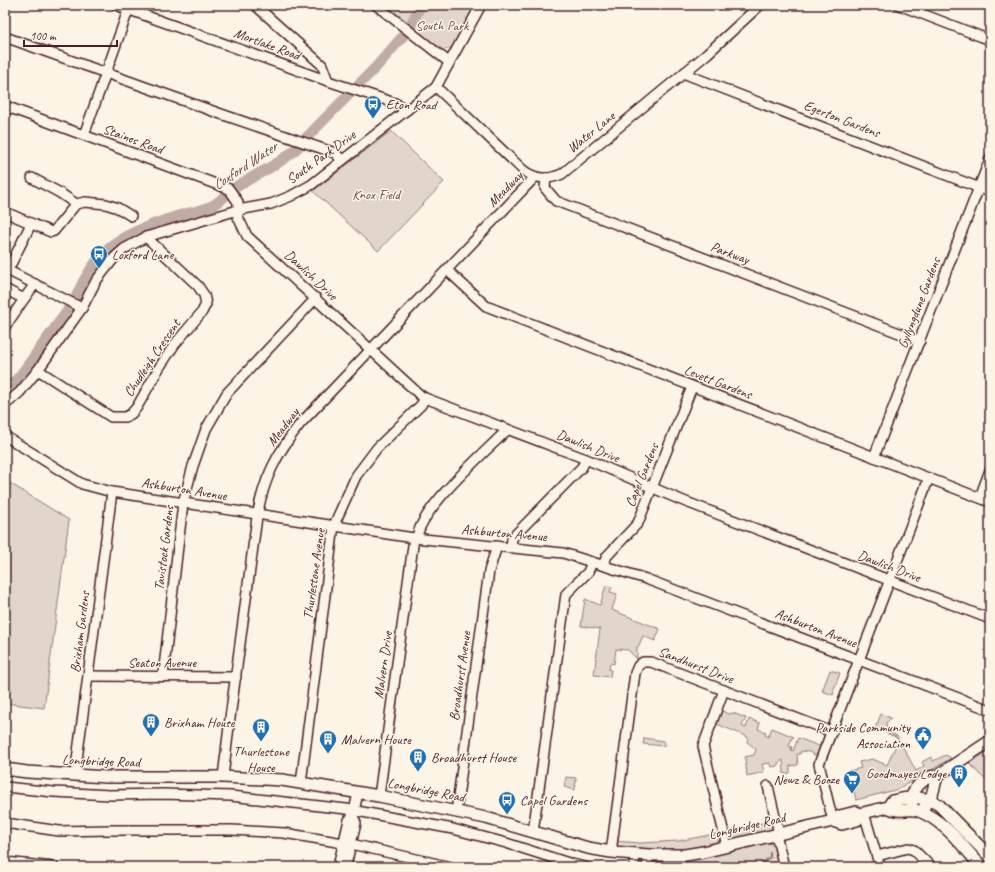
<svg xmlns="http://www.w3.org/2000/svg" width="995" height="872" font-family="Caveat,sans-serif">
	<rect width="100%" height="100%" fill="#fcf5e5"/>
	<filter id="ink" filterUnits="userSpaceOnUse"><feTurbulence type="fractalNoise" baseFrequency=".025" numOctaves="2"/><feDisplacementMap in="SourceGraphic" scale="8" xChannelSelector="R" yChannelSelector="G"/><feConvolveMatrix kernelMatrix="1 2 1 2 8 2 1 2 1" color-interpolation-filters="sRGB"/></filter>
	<g filter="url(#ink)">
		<!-- green -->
		<g fill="#e2d5ca" stroke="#967a7a">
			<path d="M385,5H475L452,47L448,49L441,50Z"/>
			<path d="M391,131L444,182L378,251L313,191Z"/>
			<path d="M5,480L69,520L44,708L5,703Z"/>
			<path d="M606,585L612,587L610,592L617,594L612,610L660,629L655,641L643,636L638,647H637V659L628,650L616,649L614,664L610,663L609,670H611L610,677L594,675L600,629L581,626L585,599L600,605Z"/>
			<path d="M830,670L840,673L833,692L834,693L833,695L822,691Z"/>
			<path d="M722,711L729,714L733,713L746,718L742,726L746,728L749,719L760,723L758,729L766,732L765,735L768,737L772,728L794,737L792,738L789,746L792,747L791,750L793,751L798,738L819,746L823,740L817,756L809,752L801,751L800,754H797L798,765L790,766V773L784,774L783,760L778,763V766L771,767L770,763L762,764L764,772L747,776L745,757L754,755L756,749L747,742L748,737L717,724Z"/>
			<path d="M881,714L891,718L886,723L887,730L897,736L916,771L924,766L922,762L931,757L933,761L946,755L951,758L924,775L895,790L856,800L849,771L861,768L859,762L872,759L887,765L898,741L896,737L875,729Z"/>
			<path d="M644,738L664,741V746L643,744Z"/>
			<path d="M990,750V785L969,763Z"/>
			<path d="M566,777L576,778L575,790L564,787Z"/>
			<path d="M774,820V828L772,830L734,839L729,838L726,832Z"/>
			<path d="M720,833V839L717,843L686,849L666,851L618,847L616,841L640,843L678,841Z"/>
			<path d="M768,843L774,844L778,867H649L654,863L688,860Z"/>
		</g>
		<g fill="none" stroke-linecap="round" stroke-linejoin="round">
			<!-- stream -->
			<path stroke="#917474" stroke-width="2" d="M758,867L770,857V853"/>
			<!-- river -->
			<g stroke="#c0aca5" stroke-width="11">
				<path d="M77,295C84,278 97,258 111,246C126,234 156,223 175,217C187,213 201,211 212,206C221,202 228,192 236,187C263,170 287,162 307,137L377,66L403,36L411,24L421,5"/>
				<path d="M5,392L20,376L68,310"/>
			</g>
			<!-- minor casing -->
			<g stroke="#4a1f2b" stroke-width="12">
				<g id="minor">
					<path d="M116,5L328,81L395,103L407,110"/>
					<path d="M255,5L322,65L328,81"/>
					<path d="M376,5L450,63"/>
					<path d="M899,5L990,40"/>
					<path d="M5,37L221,114L335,153L342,160"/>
					<path d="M685,72L688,75L990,192"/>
					<path d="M436,87L523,170C536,180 548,180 562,174L707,54L760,5"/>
					<path d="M5,106L229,189L238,202V217L247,236L420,395L425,398L586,459L681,500L990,619"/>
					<path d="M84,135L130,5"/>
					<path d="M32,178L60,193L76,204"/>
					<path d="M546,178L545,188L556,201L920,341"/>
					<path d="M5,212L51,232L54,231L76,204L85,202L106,204L118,208L131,216"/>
					<path d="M5,269L82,308"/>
					<path d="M8,270L31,224"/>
					<path d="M447,270L486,306L990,502"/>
					<path d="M5,289L24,299L35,284"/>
					<path d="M5,327L24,299"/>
					<path d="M38,370L111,417H125L131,414L137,407L159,368L175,344L202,312L206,304L204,295L198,286L146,237"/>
					<path d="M5,405L20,392L38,370L82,308L96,281L115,257L124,249L146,237L238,210L271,204L291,196L311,185L436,87L481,5"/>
					<path d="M5,436L82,484L112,492L414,538L563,553L646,579L990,710"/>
					<path d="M874,457L990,159"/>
					<path d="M980,497L990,470"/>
					<path d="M417,538C420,509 483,454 505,432L507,429"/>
					<path d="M511,547L512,538L582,467L586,459"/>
					<path d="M603,565L607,556L638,523L692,387"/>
					<path d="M88,676L236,677"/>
					<path d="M163,676L183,503L193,466L206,429L227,393L316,298"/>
					<path d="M724,690L703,746L727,846"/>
					<path d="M75,775L112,492"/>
					<path d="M223,777L230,718L257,517C263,480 277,453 300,424L535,177"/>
					<path d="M301,783L334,525L356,476L377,448L421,405L425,398"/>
					<path d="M768,786L779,834"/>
					<path d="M5,787L54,792L110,795L162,794L231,796L346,809L453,829L506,843L572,864L585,867"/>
					<path d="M379,796L414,538"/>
					<path d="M456,812L489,571L497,546"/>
					<path d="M864,813L880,867"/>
					<path d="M833,821L819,764L929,478"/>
					<path d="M5,823L59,831L108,830H232L284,833L343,843"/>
					<path d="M533,832L566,594L588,572L592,562"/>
					<path d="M776,834L784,867"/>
					<path d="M351,844L451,867"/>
					<path d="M611,852L635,673L638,666L643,662H651L832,732"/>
					<path d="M877,856L908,848L914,850L931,867"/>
					<path d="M5,862L54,867"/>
					<path d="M340,867L339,862L349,820L353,816L358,793"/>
					<path d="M344,867L346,865L356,823L353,816"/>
					<path d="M634,867L635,855"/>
					<path d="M647,867L649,855"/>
				</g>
			</g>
			<!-- major casing -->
			<g stroke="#4a1f2b" stroke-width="14">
				<g id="major">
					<path d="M5,769L27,772L106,777H223L282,780L379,796L486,818L588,848L611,852L649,855H685L703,852L833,821L840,816L856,812L859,814L888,807L892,801C909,797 924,795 939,805L990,857"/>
					<path d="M912,803C910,791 924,775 937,776L990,741"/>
					<path d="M925,805L932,795L937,776"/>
					<path d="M888,807C899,814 908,807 919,811C945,821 963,847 982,867"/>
					<path d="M833,821L842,824L857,820L859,814"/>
				</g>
			</g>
			<!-- minor -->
			<use href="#minor" stroke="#fcf5e5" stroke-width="9"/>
			<!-- major -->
			<use href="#major" stroke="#fcf5e5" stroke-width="11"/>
		</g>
	</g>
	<!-- icons -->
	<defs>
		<g id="bus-pin" transform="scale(0.9)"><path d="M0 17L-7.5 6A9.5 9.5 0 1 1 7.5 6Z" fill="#1f6fb2" stroke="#fcf5e5"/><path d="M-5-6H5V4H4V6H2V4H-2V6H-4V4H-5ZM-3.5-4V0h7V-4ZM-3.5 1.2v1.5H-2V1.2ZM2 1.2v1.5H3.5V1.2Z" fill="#fff"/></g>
		<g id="building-pin" transform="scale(0.9)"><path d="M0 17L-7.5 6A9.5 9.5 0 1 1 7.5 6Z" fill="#1f6fb2" stroke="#fcf5e5"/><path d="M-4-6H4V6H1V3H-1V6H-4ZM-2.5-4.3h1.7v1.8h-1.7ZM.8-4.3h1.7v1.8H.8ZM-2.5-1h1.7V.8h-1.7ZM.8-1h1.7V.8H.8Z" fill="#fff"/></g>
		<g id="civic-pin" transform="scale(0.9)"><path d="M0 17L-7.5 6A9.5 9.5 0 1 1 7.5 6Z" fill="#1f6fb2" stroke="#fcf5e5"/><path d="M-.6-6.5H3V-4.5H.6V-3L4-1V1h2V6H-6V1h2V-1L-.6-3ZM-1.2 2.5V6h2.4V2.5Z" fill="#fff"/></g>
		<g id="supermarket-pin" transform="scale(0.9)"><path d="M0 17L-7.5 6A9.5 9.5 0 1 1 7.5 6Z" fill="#1f6fb2" stroke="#fcf5e5"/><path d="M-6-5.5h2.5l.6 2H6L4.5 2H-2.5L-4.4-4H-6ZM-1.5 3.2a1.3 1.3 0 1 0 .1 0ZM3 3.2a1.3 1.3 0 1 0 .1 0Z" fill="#fff"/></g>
	</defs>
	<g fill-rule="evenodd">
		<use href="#bus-pin" x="373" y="104"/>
		<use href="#bus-pin" x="99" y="254"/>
		<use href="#building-pin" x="151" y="722"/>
		<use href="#building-pin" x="261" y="727"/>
		<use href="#civic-pin" x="923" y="735"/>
		<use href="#building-pin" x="328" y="739"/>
		<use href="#building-pin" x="418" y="757"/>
		<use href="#building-pin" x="959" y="773"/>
		<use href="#supermarket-pin" x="852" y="779"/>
		<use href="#bus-pin" x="507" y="800"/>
	</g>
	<g text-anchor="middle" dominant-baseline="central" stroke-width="3" stroke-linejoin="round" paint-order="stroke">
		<!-- park labels -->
		<g font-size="14" fill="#704c53" stroke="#fcf5e5">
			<text x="442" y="25">South Park</text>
			<text x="376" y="194">Knox Field</text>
		</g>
		<!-- street labels -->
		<g font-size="14" fill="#4a1f2b" stroke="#fcf5e5">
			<text transform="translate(267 44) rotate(20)">Mortlake Road</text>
			<text transform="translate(842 119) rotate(21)">Egerton Gardens</text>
			<text transform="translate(591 132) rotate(-39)">Water Lane</text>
			<text transform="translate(133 139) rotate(20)">Staines Road</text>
			<text transform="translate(321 157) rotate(-36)">South Park Drive</text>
			<text transform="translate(505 189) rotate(-46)">Meadway</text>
			<text transform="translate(730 253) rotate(21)">Parkway</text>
			<text transform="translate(311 275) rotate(43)">Dawlish Drive</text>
			<text transform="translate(919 303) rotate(-69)">Gyllyngdune Gardens</text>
			<text transform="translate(152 358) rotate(-56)">Chudleigh Crescent</text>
			<text transform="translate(718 382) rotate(21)">Levett Gardens</text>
			<text transform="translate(283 427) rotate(-53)">Meadway</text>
			<text transform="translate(588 446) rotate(22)">Dawlish Drive</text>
			<text transform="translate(642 475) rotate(-68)">Capel Gardens</text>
			<text transform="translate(184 489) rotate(9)">Ashburton Avenue</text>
			<text transform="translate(504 533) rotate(5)">Ashburton Avenue</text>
			<text transform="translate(164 548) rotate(-83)">Tavistock Gardens</text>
			<text transform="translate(889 566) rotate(21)">Dawlish Drive</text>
			<text transform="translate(314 574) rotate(-82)">Thurlestone Avenue</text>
			<text transform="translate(816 628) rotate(21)">Ashburton Avenue</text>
			<text transform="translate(80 632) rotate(-83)">Brixham Gardens</text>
			<text x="162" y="662">Seaton Avenue</text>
			<text transform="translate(383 665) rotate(-82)">Malvern Drive</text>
			<text transform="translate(696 665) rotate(21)">Sandhurst Drive</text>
			<text transform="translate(460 676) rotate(-82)">Broadhurst Avenue</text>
			<text transform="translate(101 761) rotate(2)">Longbridge Road</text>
			<text transform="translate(426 790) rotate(11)">Longbridge Road</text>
			<text transform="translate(747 826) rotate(-13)">Longbridge Road</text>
		</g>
		<!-- poi labels -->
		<g font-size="14" fill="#4a1f2b" stroke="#fcf5e5" text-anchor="start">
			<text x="386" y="104">Eton Road</text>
			<text x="112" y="254">Loxford Lane</text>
			<text x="164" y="722">Brixham House</text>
			<text x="910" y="727" text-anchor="end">Parkside Community<tspan x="910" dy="16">Association</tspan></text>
			<text x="341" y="739">Malvern House</text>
			<text x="261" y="751" text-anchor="middle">Thurlestone<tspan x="261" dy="16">House</tspan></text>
			<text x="431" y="757">Broadhurst House</text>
			<text x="946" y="773" text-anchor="end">Goodmayes Lodge</text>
			<text x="839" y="779" text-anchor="end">Newz &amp; Booze</text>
			<text x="520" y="800">Capel Gardens</text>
		</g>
		<!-- water labels -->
		<g font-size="15" font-style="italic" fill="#6d4950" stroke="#fcf5e5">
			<text transform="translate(245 166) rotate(-34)">Loxford Water</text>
		</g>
	</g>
	<!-- margin -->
	<rect width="995" height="872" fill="none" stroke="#fcf5e5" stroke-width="20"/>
	<rect x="10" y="10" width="975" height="852" fill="none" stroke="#4a1f2b" stroke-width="1.5" filter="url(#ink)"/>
	<!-- scale -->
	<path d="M24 40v6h93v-6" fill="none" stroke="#4a1f2b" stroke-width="2"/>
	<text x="30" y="40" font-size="12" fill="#4a1f2b" stroke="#fcf5e5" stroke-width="3" paint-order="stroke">100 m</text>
</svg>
